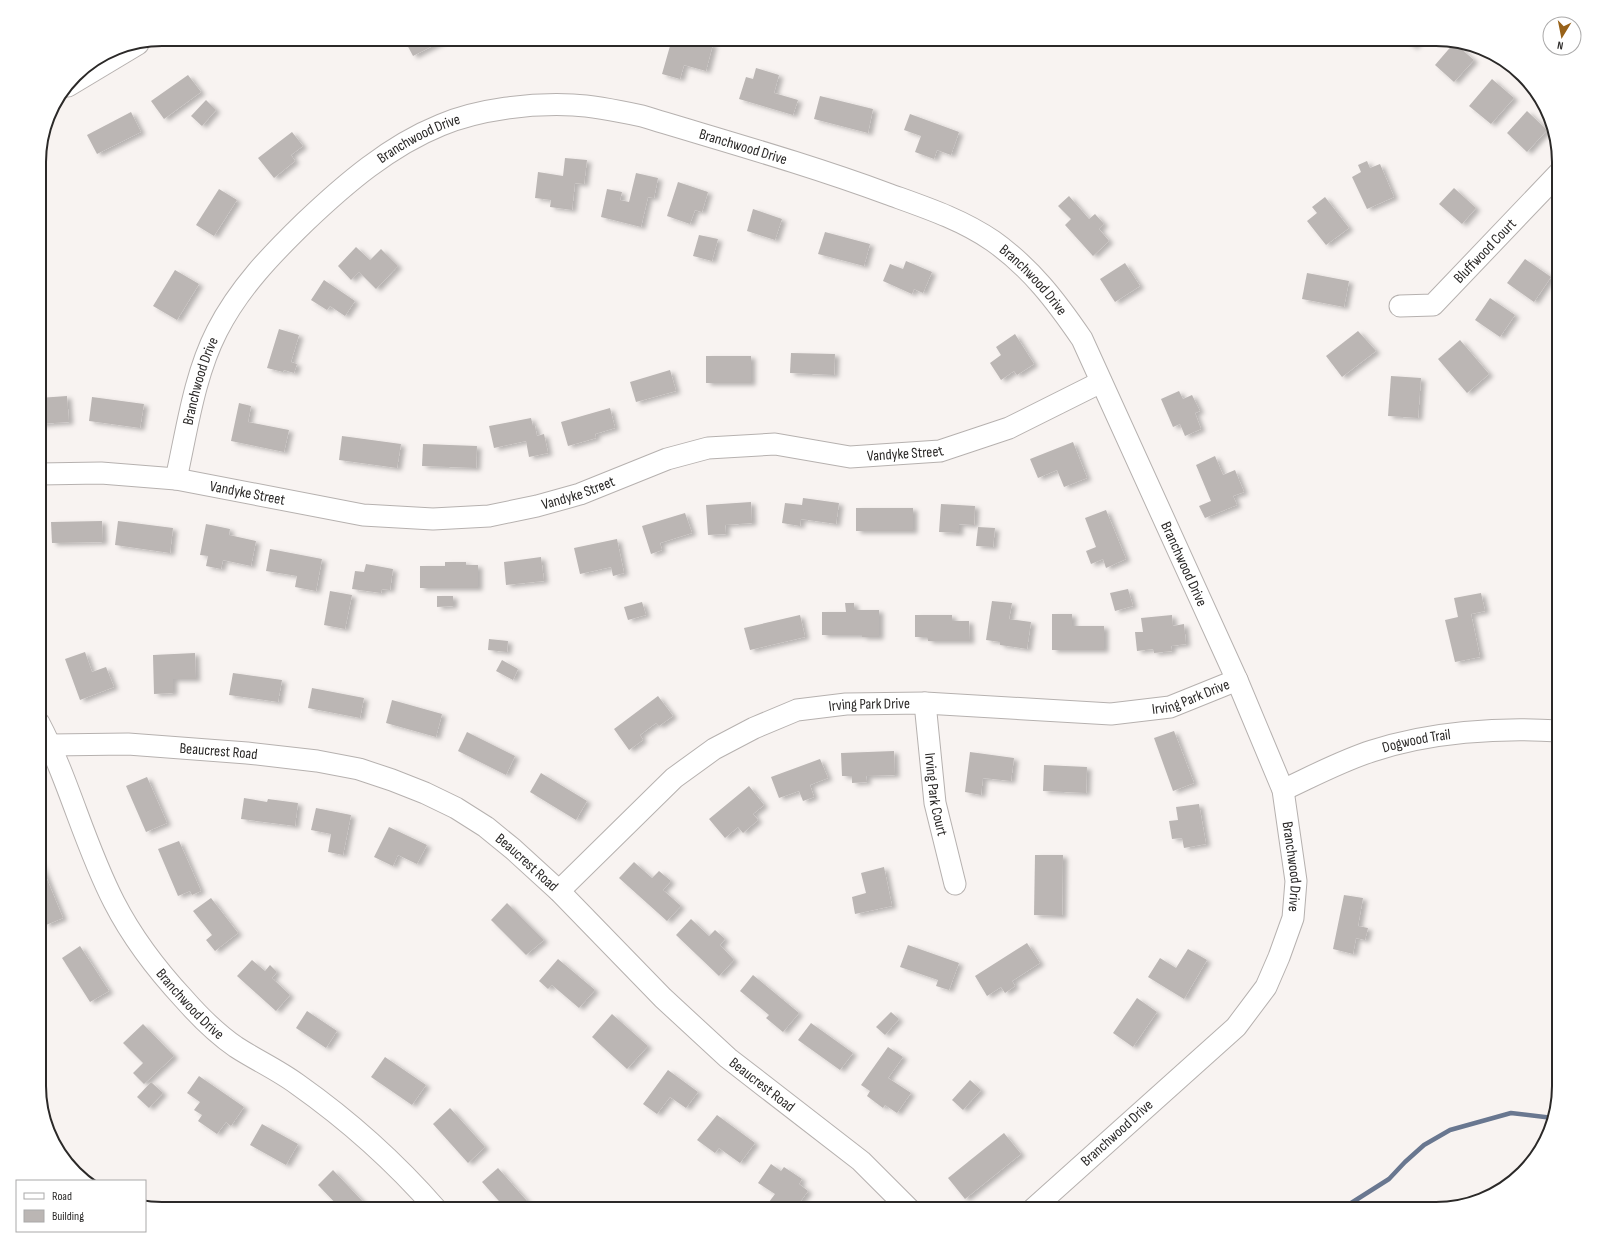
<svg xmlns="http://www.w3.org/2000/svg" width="1598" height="1248" font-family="'Sofia Sans Condensed',sans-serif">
	<defs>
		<filter id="shadow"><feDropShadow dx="4.5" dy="2.5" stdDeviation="2" flood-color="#0004"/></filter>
	</defs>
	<rect width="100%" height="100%" fill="#f8f3f1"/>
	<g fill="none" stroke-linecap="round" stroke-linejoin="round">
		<!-- stream -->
		<path stroke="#697790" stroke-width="4.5" d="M1338,1209L1348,1205L1389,1179L1405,1162L1424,1145L1450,1130L1511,1113L1553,1118"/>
	</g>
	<!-- building -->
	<g fill="#bbb6b4" filter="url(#shadow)">
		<path d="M404,39H446L413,56Z"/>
		<path d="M672,39H696L713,44L706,71L684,65L680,79L662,74Z"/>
		<path d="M1403,39H1420L1413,47Z"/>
		<path d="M1454,43L1474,60L1454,82L1435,65Z"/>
		<path d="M756,68L779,75L774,93L798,100L793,115L739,99L746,77L753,79Z"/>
		<path d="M188,75L201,92L164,119L151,101Z"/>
		<path d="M1492,79L1514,98L1491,124L1469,106Z"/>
		<path d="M820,96L873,109L868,133L814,119Z"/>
		<path d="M206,100L216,110L202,126L191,116Z"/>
		<path d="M1527,111L1547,130L1527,152L1507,133Z"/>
		<path d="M131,112L141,132L97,154L87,135Z"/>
		<path d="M910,114L959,132L951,155L937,150L934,159L915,152L921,136L904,130Z"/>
		<path d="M292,132L303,146L291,155L295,161L274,178L258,158Z"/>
		<path d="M565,158L587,160L584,184L575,183L572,210L550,207L551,200L535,198L538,172L563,176Z"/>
		<path d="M1367,161L1370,168L1380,164L1394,197L1367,209L1352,177L1361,172L1358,165Z"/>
		<path d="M636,173L658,178L654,198L648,197L641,227L601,217L607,189L622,192L620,200L629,202Z"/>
		<path d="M678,182L708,192L702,212L695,210L690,224L667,216Z"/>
		<path d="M1454,188L1476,208L1462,224L1439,204Z"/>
		<path d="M219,189L237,200L214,236L196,225Z"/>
		<path d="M1069,196L1089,219L1095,214L1104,224L1099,229L1109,241L1093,256L1065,225L1071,219L1058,206Z"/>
		<path d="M1325,197L1349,228L1326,245L1307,221L1317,213L1312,207Z"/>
		<path d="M753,209L782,219L775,240L747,231Z"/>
		<path d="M825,232L870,244L864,266L818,254Z"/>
		<path d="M699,235L718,239L712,261L693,256Z"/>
		<path d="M356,247L370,260L381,249L398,266L376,289L359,272L351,280L338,266Z"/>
		<path d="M1525,259L1551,277L1534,302L1507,283Z"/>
		<path d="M906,261L932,272L923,293L914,289L912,294L883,281L890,264L903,269Z"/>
		<path d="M1125,263L1140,286L1115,302L1100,279Z"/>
		<path d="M175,270L199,284L177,320L153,306Z"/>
		<path d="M1307,273L1349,281L1344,307L1302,299Z"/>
		<path d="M324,280L355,301L345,316L330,306L327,310L311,300Z"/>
		<path d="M1490,298L1515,315L1500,337L1475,320Z"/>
		<path d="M279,329L299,335L291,362L297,364L294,373L284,370L283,372L267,368Z"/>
		<path d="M1358,331L1376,351L1342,377L1326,356Z"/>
		<path d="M1015,334L1034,364L1017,375L1014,371L1001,380L990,363L1001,355L996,347Z"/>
		<path d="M1460,340L1489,374L1467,393L1438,359Z"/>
		<path d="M791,353L835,354L834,375L790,373Z"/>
		<rect x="706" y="356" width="45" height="27"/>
		<path d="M670,370L676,391L636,402L630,382Z"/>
		<path d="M1391,376L1421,378L1418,418L1388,416Z"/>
		<path d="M1179,391L1183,399L1192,395L1200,411L1195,413L1201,429L1185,436L1180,424L1173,427L1161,399Z"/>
		<path d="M67,396L69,422L39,424V398Z"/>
		<path d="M92,397L144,404L140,428L89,421Z"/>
		<path d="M239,403L251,406L248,422L289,430L284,452L231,441Z"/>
		<path d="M610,408L615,428L595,434L596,438L568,446L561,422Z"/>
		<path d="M531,418L533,426H535L537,436L544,434L548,453L529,457L526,441L494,448L489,426Z"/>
		<path d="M342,436L401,444L397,468L339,460Z"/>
		<path d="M1073,442L1087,478L1064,487L1057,470L1038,478L1030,459Z"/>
		<path d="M423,444L477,446L476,468L422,466Z"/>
		<path d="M1215,456L1223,475L1235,470L1244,492L1233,496L1237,505L1205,518L1199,506L1211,501L1196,465Z"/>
		<path d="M803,498L839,503L836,524L801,519L800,526L782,523L785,503L802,505Z"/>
		<path d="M751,502L752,523L725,525L726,534L708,535L706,505Z"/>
		<path d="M941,504L975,506L974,525L959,524V533L939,532Z"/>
		<rect x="856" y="508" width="57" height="23"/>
		<path d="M1106,510L1126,559L1106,568L1103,559L1091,564L1086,551L1096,547L1085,518Z"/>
		<path d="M685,513L692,533L660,543L662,550L651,554L642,526Z"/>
		<path d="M102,521L103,542L52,543L51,522Z"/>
		<path d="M118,521L173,528L170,553L115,545Z"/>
		<path d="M206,524L230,529L229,535L256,541L251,566L223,560L221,569L206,566L208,556L200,555Z"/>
		<path d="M978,527L995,528L993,547L976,546Z"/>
		<path d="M617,539L624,573L613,576L611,567L580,574L574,548Z"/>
		<path d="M270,549L322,559L316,591L295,587L297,576L266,571Z"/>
		<path d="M541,557L544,581L506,585L504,562Z"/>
		<path d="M445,562H466V565H478V588H420V566H445Z"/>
		<path d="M366,564L393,569L390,590L382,589L381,593L352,589L355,571L364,572Z"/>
		<path d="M1128,589L1133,606L1115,611L1110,593Z"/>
		<path d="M330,591L352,595L345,629L324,625Z"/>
		<path d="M1481,593L1485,611L1471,614L1480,657L1455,662L1445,620L1458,617L1454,598Z"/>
		<path d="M437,596H453V606L437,607Z"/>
		<path d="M992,601L1012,603L1009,619L1031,622L1027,649L1000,645V642L986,640Z"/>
		<path d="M642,602L646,615L628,620L624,607Z"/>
		<path d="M845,603H854V610H879V637H862V635H822V612H846Z"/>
		<path d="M1052,614H1072V626H1104V650H1052Z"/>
		<path d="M800,615L805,637L750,650L744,628Z"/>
		<path d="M915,615H952V621H969L970,641H928L927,637H915Z"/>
		<path d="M1172,615L1173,626L1184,624L1186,644L1171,646L1172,651L1154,653L1153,649L1137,651L1135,632H1143L1141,618Z"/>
		<path d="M489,639L508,641L507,652L488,650Z"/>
		<path d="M85,652L92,672L106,667L114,687L80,700L65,659Z"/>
		<path d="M195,653L196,679H173V693L154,694L153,655Z"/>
		<path d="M502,660L518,669L513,680L496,671Z"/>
		<path d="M233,673L282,680L278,702L229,695Z"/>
		<path d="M312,688L364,698L360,718L308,708Z"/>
		<path d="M658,696L673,716L659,726L656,723L640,735L643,740L629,750L614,729Z"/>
		<path d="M392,700L442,714L436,737L386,723Z"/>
		<path d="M1174,731L1194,783L1173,791L1154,738Z"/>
		<path d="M467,732L515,756L506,775L458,751Z"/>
		<path d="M894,751L895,775L866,776L867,782L852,783V776H842L841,753Z"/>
		<path d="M970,752L1014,758L1011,781L983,778L981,795L965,792Z"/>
		<path d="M820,759L828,778L810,785L814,797L803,801L799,791L779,798L771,777Z"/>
		<path d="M1044,765L1087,767L1086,793L1043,791Z"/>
		<path d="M541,773L587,801L576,820L530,792Z"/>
		<path d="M147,777L167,823L146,832L126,786Z"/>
		<path d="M749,786L764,805L753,814L758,820L743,833L738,827L725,838L709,819Z"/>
		<path d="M244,798L267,802L268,799L298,803L295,826L241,819Z"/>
		<path d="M1199,804L1206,844L1184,848L1182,838L1172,839L1169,821L1178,820L1176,807Z"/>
		<path d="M316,808L351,815L343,855L328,852L331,834L311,830Z"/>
		<path d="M389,827L427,845L417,864L398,855L393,866L374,857Z"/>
		<path d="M179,841L201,891L192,895L190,891L178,896L158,849Z"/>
		<path d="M1035,855H1063L1062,916L1034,915Z"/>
		<path d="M39,860L63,918L46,925L40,912H39Z"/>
		<path d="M634,862L652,878L659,871L671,881L663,890L681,906L667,921L619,878Z"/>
		<path d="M884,867L892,906L855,914L852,897L866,893L861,873Z"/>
		<path d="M1344,895L1363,898L1358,926L1368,928L1365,940L1356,938L1353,954L1333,949Z"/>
		<path d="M211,898L238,933L215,951L206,940L212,935L193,911Z"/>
		<path d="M507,903L544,940L526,955L491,920Z"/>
		<path d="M691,919L709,936L715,930L725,939L720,945L734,960L719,976L676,935Z"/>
		<path d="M1027,943L1040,963L1012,981L1015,986L1005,993L1001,987L987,996L975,976Z"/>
		<path d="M908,945L959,963L949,990L936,986L938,980L900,967Z"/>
		<path d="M80,946L109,991L90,1002L62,958Z"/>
		<path d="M1188,949L1207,960L1184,999L1148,977L1160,958L1176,968Z"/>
		<path d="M558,959L595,990L579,1008L552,985L548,989L539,981Z"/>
		<path d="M252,960L265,971L270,965L277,972L272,978L290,995L276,1011L237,976Z"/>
		<path d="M753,975L799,1013L783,1032L766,1018L769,1015L740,991Z"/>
		<path d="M1137,998L1157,1012L1133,1047L1113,1033Z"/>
		<path d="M307,1011L337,1031L326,1048L296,1028Z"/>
		<path d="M891,1012L899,1019L885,1035L876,1027Z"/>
		<path d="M612,1014L648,1046L627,1069L592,1037Z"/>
		<path d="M811,1023L853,1053L840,1070L798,1040Z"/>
		<path d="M143,1024L174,1056L144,1084L133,1073L143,1063L123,1043Z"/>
		<path d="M888,1047L903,1057L888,1078L911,1093L897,1113L885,1105L883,1108L867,1096L870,1091L861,1085Z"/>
		<path d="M385,1057L426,1085L412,1105L371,1077Z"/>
		<path d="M668,1070L698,1092L686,1108L670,1097L657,1114L643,1104Z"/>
		<path d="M199,1076L244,1107L231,1126L226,1122L217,1134L198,1121L202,1115L194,1110L200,1102L187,1093Z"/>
		<path d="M970,1080L981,1090L963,1110L952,1100Z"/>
		<path d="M151,1082L163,1093L149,1108L137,1097Z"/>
		<path d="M450,1108L485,1147L468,1163L433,1124Z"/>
		<path d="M717,1115L755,1143L740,1163L719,1148L715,1153L697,1140Z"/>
		<path d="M262,1124L298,1144L286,1165L250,1145Z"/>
		<path d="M1004,1133L1021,1154L965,1199L948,1178Z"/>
		<path d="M771,1164L781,1171L784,1167L802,1179L799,1184L808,1191L795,1209H779L769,1202L775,1194L758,1183Z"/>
		<path d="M498,1168L534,1209H506L482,1182Z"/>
		<path d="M333,1170L367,1206L364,1209H341L318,1185Z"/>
	</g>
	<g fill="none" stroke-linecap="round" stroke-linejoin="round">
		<!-- minor casing -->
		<g stroke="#b6b1af" stroke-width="23">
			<g id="minor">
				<path d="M68,86L138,44"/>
				<path id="s1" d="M1400,306L1433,305L1559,173"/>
				<path id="s2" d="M39,474L101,473L176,479L363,515L433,519L489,516L537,506L580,494L667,459L708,448L775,444L850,457L940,451L1009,428L1101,382"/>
				<path id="s3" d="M176,479C187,430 194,376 217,331C239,288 271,255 305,222C345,184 389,146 441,125C479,109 531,103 573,105C596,106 619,111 642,116C724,141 807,164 888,194C924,207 961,219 993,241C1031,268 1056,301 1082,339L1237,680L1283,790L1296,881L1293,918L1279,957L1266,987L1236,1027L1033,1209"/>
				<path id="s4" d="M925,703L935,803L955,884"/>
				<path id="s5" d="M39,723C69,780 84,844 114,902C132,937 157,970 184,999C199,1016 217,1034 236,1047C256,1060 278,1070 297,1084C348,1120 395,1162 436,1209"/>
				<path id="s6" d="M39,747L51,745L128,744L247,753L317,761L359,769L392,780L425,793L456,808L486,827L513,849L559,891L663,998L728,1058L861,1161L909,1209"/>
				<path id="s7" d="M1283,790C1313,776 1341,761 1372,751C1430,732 1499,727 1559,731"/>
				<path id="s8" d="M559,891L674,778L714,749L754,728L797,710L846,704L925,703L1111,714L1170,707L1237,680"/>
			</g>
		</g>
		<!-- minor -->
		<use href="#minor" stroke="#fff" stroke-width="21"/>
	</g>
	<g text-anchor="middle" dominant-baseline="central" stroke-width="3" stroke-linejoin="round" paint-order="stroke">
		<!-- street labels -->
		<g font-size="15" fill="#2b2928" stroke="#fff">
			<text stroke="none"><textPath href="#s3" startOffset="437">Branchwood Drive</textPath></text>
			<text stroke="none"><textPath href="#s3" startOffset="773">Branchwood Drive</textPath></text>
			<text stroke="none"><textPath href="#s1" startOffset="108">Bluffwood Court</textPath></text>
			<text stroke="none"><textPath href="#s3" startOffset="1097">Branchwood Drive</textPath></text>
			<text stroke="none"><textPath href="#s3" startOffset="101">Branchwood Drive</textPath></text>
			<text stroke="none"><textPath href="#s2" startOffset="882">Vandyke Street</textPath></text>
			<text stroke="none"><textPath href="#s2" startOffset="546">Vandyke Street</textPath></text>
			<text stroke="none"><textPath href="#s2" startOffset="210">Vandyke Street</textPath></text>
			<text stroke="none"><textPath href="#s3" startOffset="1421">Branchwood Drive</textPath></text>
			<text stroke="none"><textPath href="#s8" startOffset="699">Irving Park Drive</textPath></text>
			<text stroke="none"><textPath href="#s8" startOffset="375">Irving Park Drive</textPath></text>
			<text stroke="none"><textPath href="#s7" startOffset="143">Dogwood Trail</textPath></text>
			<text stroke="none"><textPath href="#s6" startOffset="180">Beaucrest Road</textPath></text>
			<text stroke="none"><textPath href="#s4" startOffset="92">Irving Park Court</textPath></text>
			<text stroke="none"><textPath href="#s6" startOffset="516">Beaucrest Road</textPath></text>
			<text stroke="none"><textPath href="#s3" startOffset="1745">Branchwood Drive</textPath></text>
			<text stroke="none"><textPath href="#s5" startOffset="322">Branchwood Drive</textPath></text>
			<text stroke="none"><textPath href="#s6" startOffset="840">Beaucrest Road</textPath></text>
			<text transform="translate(1117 1133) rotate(-42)">Branchwood Drive</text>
		</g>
	</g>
	<!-- crop -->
	<path d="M0 0H1598V1248H0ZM162 46H1436A116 116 0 0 1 1552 162V1086A116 116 0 0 1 1436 1202H162A116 116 0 0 1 46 1086V162A116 116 0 0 1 162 46Z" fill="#fff" fill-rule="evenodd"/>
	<path fill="none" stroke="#2b2928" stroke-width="2" d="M162 46H1436A116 116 0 0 1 1552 162V1086A116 116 0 0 1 1436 1202H162A116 116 0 0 1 46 1086V162A116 116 0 0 1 162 46Z"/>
	<!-- legend -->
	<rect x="16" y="1180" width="130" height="52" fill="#ffffff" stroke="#aaa9a9"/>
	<rect x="24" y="1193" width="20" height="6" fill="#ffffff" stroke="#aaa9a9"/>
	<text x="52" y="1200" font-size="12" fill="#2b2928">Road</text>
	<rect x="24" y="1210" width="20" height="12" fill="#bbb6b4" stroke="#aaa9a9"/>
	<text x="52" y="1220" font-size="12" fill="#2b2928">Building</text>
	<!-- north arrow -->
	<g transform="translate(1562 36) rotate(190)"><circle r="19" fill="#ffffff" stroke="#aaa9a9"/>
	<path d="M0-3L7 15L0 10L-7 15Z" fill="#98621a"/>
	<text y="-6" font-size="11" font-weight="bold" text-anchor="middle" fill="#2b2928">N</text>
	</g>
</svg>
